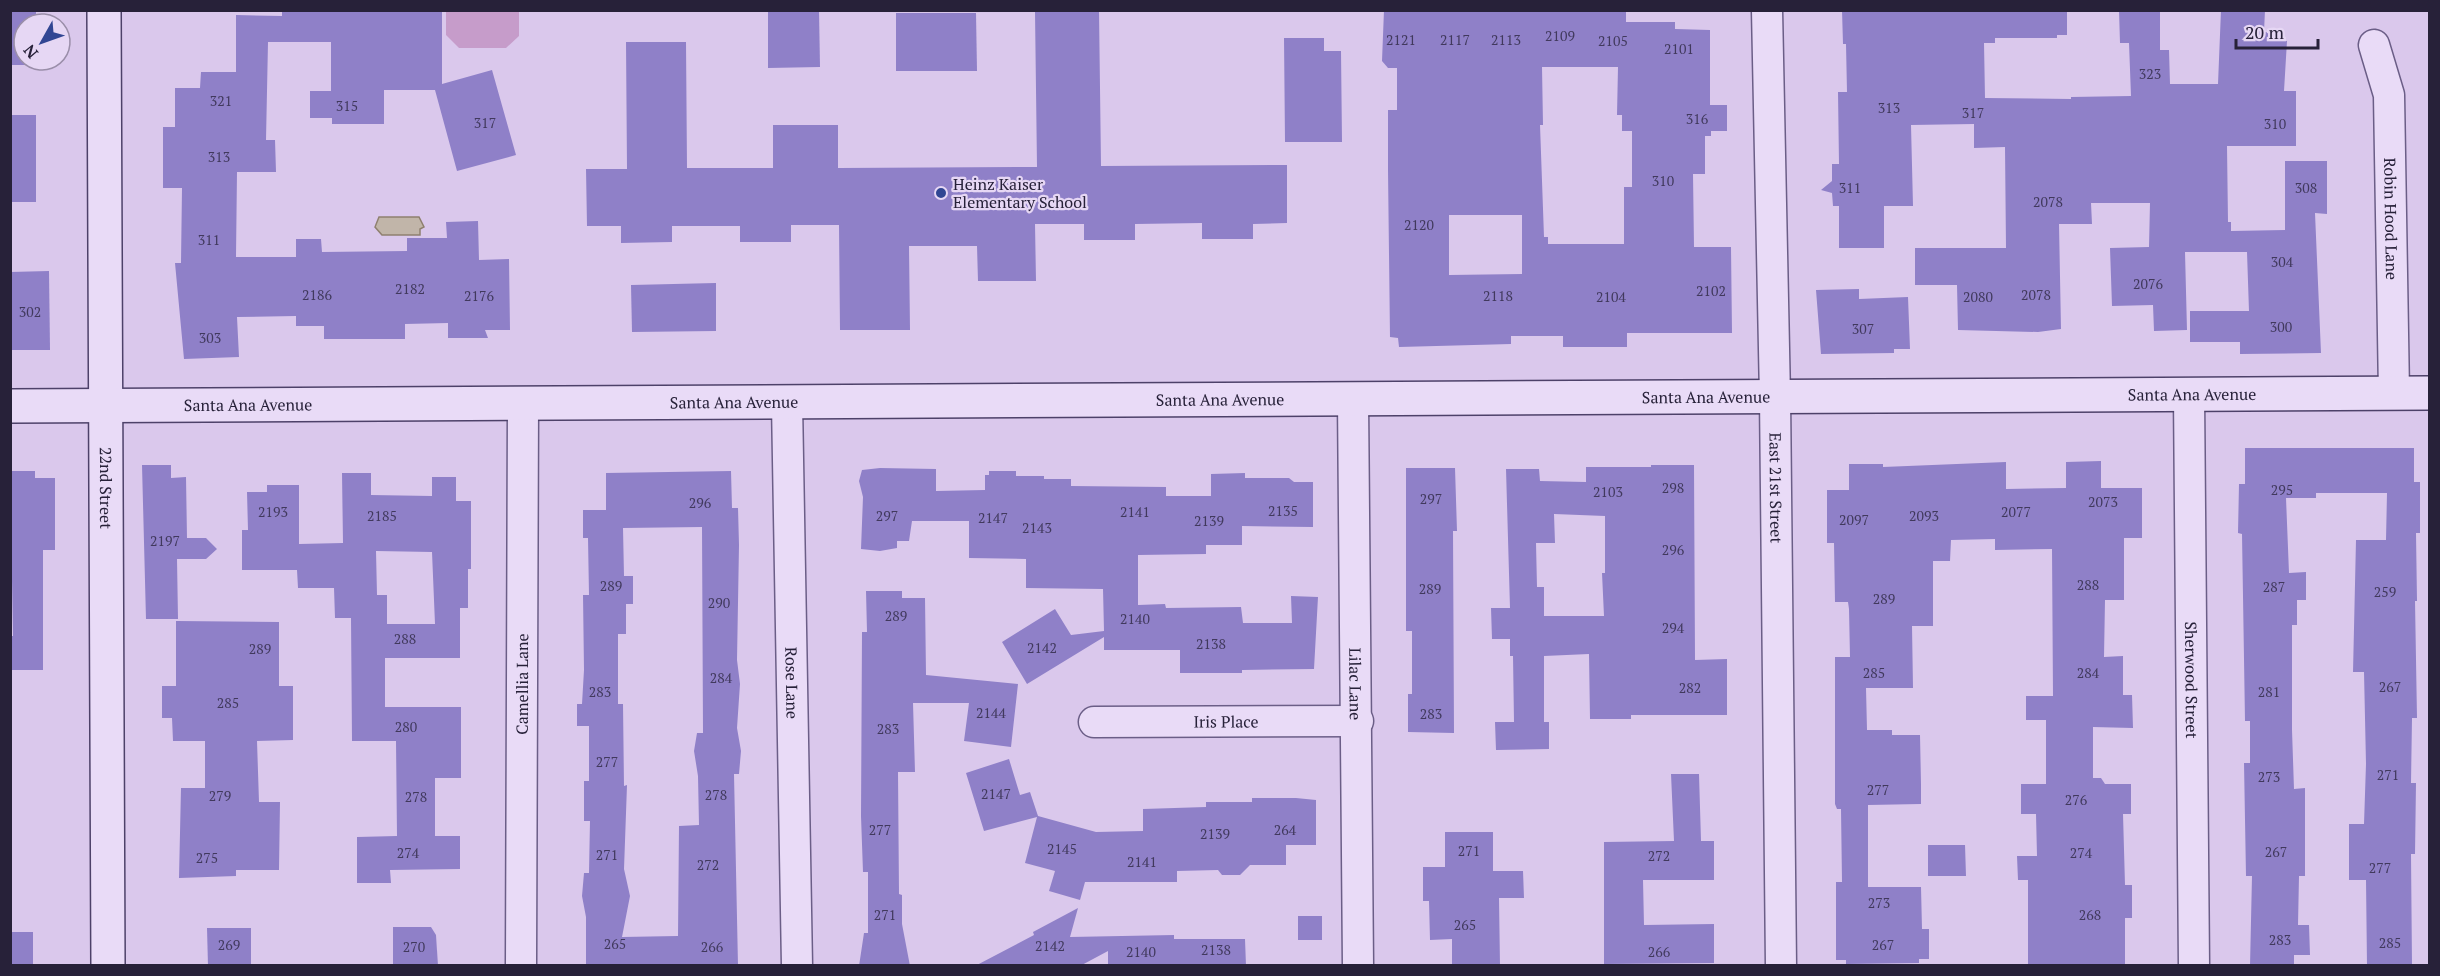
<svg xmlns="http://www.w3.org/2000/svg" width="2440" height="976" font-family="'PT Serif',serif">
	<rect width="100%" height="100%" fill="#dac8ec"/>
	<!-- green -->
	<path fill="#c69cca" d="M446,11H519V36L506,48H459L446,35Z"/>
	<!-- water -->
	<path fill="#c1b5a9" stroke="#8f806f" stroke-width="1.5" d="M379,217H419L424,227L420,229V235H382L375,227Z"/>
	<!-- building -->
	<g fill="#8f80c8" fill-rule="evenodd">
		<path d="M10,10H36V24H24V60H36V65H10Z"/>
		<path d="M282,10L442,11V84L492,70L516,155L457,171L435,90H384V124H332V118H310V91H331V42H268L266,140H275L276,172H237L236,257H296V239H321L322,252L407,251V238H447L446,222L478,221L479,260L509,259L510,330H485L488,338H448V323L405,324V339H324V326H296V316L237,317L239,357L184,359L175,263H181L182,188H163V127H175V88H200L201,72H236V15L282,16Z"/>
		<path d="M768,10H819L820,67L768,68Z"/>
		<path d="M1049,10H1099L1101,166L1287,165V223L1253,224V239H1202V223L1135,224V240H1084V224H1035L1036,281H978L977,246H909L910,330H840L839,225H791V242H740V226H672V242L621,243V226H587L586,169H627L626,42H686L687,168H773V125H838V168L1037,167L1035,12Z"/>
		<path d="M1384,10H1626V22H1675V29L1710,30V105H1727V131H1711V136H1705V174H1693L1694,247H1731L1732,333H1627V347H1563V336H1511V344L1399,347L1398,338L1390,337L1388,170V110H1397V68H1388L1382,61ZM1542,67H1618L1617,115H1622V131H1632V187H1624V244H1548V237H1544L1540,125H1543ZM1449,215H1522V274L1449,275Z"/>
		<path d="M1842,10H2067V35H2057V38H1995V43H1984L1985,98L2071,99V97L2131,96L2129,43H2120L2119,10H2160V50H2169L2170,84H2218L2221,10H2265L2264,32H2273V40L2287,41L2284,91H2296V146H2227L2228,222H2231V231L2285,230V161H2327V214L2315,213L2321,353L2240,354V342H2190V311H2249L2247,252H2185L2187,330L2154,331L2153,305L2112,306L2110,248L2149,247L2150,203H2091L2092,224H2059L2061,329L2038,332L1958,330L1957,285H1915V248H2006L2005,147L1974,148V124L1911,125L1913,206H1884V248H1839V206H1833L1832,193L1821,190L1832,181V164H1839L1838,92H1847L1846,44H1843Z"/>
		<path d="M896,13H976L977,71H896Z"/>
		<path d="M1284,38H1324V51H1341L1342,142H1285Z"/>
		<rect x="10" y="115" width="26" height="87"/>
		<path d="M49,271L50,350H10V272Z"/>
		<path d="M716,283V331L632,332L631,285Z"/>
		<path d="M1859,289V299L1908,297L1910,349H1894V353L1821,354L1816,290Z"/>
		<path d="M2245,448H2414V482H2420V533H2416L2417,601H2415L2417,718H2412L2411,783H2416L2415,854H2411L2412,966H2367L2366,880H2349V824H2364L2366,764L2364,672H2353L2356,540H2386L2387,493H2316V498H2286L2289,573L2306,572V600H2297V625H2292V730L2294,789L2305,788V876H2299L2298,925H2309L2310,955H2294V966H2250L2252,876H2246L2244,763H2250V721H2245L2242,534L2238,533L2239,484H2245Z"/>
		<path d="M2101,461V488H2142V538H2124V600H2105L2104,657L2123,656V695H2132L2133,728L2093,727V778H2101L2105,784H2131V814H2123L2125,885H2132V918H2125V966H2028V880H2018L2017,856H2037L2036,814H2021V784H2046V720H2026V696H2053L2052,549L1995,550V539L1951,540L1950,561H1933V626H1912L1913,688H1866L1867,730H1892V735H1920L1921,784V804L1868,805V887H1921L1922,929H1929V959H1919V963L1846,964V960H1836V882H1842L1841,809H1837L1835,804V657H1850L1849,609L1848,602H1835L1834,543H1827V490H1849V464H1883V467L2006,462V489L2066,488V462Z"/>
		<path d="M142,465H171V478L186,477L187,538H206L217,549L206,559H177L178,619H146Z"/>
		<path d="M1651,465H1694L1695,660L1727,659V715H1631V719H1590L1589,654L1544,656V722H1549V749L1496,750L1495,722H1514L1513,656H1510V639H1492L1491,608H1510L1506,469H1539L1540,481L1586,482V467H1651ZM1554,514L1605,516V573H1602L1604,616H1544V587H1537L1536,543H1555Z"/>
		<path d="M880,468L936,469V491L985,490V475H989V471H1016V476H1044V479H1071V486L1166,487V496H1211V474L1245,473V478H1289L1294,482H1313V527L1242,526V545H1206V554L1138,555V605L1165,604L1166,608L1241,607L1243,623H1292L1291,596L1318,597L1314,669L1242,670V673H1180V650H1104V637L1027,684L1002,642L1055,609L1071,635L1104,631L1103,589L1026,588V559L969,558V521H912L909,541H897V548L880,551L861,549L863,497L859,481L862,470Z"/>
		<path d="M1406,468H1455L1457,531H1453L1454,733L1408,732V694H1412V631H1406Z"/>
		<path d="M10,471H35V478H55V550H43V670H10V636H13Z"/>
		<path d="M731,471L732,508H738L739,545L737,660L740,684L737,728L741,751L739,774H734L738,966H586V917L582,896L584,873H589L590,821H584V781H589V726H577V704H582L584,670L583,595H589L588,538H583V510H606V473ZM702,527L703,733H697L694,751L698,776L699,825L679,826L678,936L622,937L630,896L624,869L627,785L624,786L623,704H618V634H626V604H633V576H624L623,528Z"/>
		<path d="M342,473H371V495L432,496V477H456V501H471V569H468V608H460V658H385V707H461V778H435V836H460V869L390,870L391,883H357V837L397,836L396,741H352L351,618H335L334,588H298L297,570H242V530H248L247,492H267V485H299V544L343,543ZM376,551L432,552L435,624H387V595H377Z"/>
		<path d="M866,591H902V598H925L926,675L1018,684L1011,747L964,741L969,703H913L915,772H898L899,894L902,895V924L910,966H859L864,933H868V872H863L861,816L862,632H867Z"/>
		<path d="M176,621L279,622V686H293V740L257,741L259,802H280L279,870H236V876L179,878L181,788H205V741H173L172,718H162V686H176Z"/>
		<path d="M1009,759L1020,795L1030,792L1038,816L1096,832L1143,831V809L1206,807V802H1252V798H1296L1316,800V845H1286V865H1250L1240,875H1222L1218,870L1177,871V882H1085L1080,900L1049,891L1055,871L1025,863L1037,817L984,831L966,773Z"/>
		<path d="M1671,774H1699L1701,841H1714V880H1643L1644,925L1714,924V963L1604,964V842L1674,841Z"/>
		<path d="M1445,832H1493V871H1523L1524,898H1499L1500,966H1452V939L1430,940L1429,901H1423V867H1445Z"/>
		<path d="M1928,845H1965L1966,876H1928Z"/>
		<path d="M1078,908L1070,937L1174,935V939H1245L1246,966H1108V951L1080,966H975L1034,935L1033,932Z"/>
		<rect x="1298" y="916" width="24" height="24"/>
		<path d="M393,927H431L436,935L438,966H393Z"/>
		<path d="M207,928H251V966H208Z"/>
		<rect x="10" y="932" width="23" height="32"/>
	</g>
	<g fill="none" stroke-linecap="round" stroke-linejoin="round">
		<!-- street casing -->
		<g stroke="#6b5e87" stroke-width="33">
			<g id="street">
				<path id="s1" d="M1767,10L1775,397L1781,966"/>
				<path id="s2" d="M2374,45L2389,95L2394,393"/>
				<path id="s3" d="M2189,395L2194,966"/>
				<path id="s4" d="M1353,400L1358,966"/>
				<path id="s5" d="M787,403L797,966"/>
				<path id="s6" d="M1094,722L1358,721"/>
				<path id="s7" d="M521,966L523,404"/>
			</g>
		</g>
		<!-- secondary casing -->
		<g stroke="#4d4169" stroke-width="36">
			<g id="secondary">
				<path id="s8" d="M104,10L108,966"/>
				<path id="s9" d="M10,406L2430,393"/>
			</g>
		</g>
		<!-- street -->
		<use href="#street" stroke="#e9dbf7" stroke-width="30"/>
		<!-- secondary -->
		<use href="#secondary" stroke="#e9dbf7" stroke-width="33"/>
	</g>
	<!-- markers -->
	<circle fill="#314693" stroke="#e6d7f4" stroke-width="2" cx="941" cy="193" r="6"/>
	<g text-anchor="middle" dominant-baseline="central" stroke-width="4.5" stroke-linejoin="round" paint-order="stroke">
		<!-- number labels -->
		<g font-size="14" fill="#41395d">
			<text x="1560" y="35">2109</text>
			<text x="1401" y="39">2121</text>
			<text x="1455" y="39">2117</text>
			<text x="1506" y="39">2113</text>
			<text x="1613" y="40">2105</text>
			<text x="1679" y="48">2101</text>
			<text x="2150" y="73">323</text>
			<text x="221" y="100">321</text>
			<text x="347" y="105">315</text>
			<text x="1889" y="107">313</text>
			<text x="1973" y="112">317</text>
			<text x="1697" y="118">316</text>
			<text x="485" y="122">317</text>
			<text x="2275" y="123">310</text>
			<text x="219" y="156">313</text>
			<text x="1663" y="180">310</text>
			<text x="1850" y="187">311</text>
			<text x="2306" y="187">308</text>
			<text x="2048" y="201">2078</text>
			<text x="1419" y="224">2120</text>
			<text x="209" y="239">311</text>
			<text x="2282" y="261">304</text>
			<text x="2148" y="283">2076</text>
			<text x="410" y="288">2182</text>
			<text x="1711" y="290">2102</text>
			<text x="317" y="294">2186</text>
			<text x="2036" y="294">2078</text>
			<text x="479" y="295">2176</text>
			<text x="1498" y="295">2118</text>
			<text x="1611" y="296">2104</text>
			<text x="1978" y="296">2080</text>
			<text x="30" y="311">302</text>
			<text x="2281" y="326">300</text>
			<text x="1863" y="328">307</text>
			<text x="210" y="337">303</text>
			<text x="1673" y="487">298</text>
			<text x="2282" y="489">295</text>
			<text x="1608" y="491">2103</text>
			<text x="1431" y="498">297</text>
			<text x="2103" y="501">2073</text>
			<text x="700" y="502">296</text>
			<text x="1283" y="510">2135</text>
			<text x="273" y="511">2193</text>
			<text x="1135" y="511">2141</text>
			<text x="2016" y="511">2077</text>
			<text x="382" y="515">2185</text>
			<text x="887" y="515">297</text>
			<text x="1924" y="515">2093</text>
			<text x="993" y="517">2147</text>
			<text x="1854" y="519">2097</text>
			<text x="1209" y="520">2139</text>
			<text x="1037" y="527">2143</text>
			<text x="165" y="540">2197</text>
			<text x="1673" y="549">296</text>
			<text x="2088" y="584">288</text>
			<text x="611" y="585">289</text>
			<text x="2274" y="586">287</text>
			<text x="1430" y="588">289</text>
			<text x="2385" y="591">259</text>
			<text x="1884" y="598">289</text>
			<text x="719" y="602">290</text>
			<text x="896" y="615">289</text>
			<text x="1135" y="618">2140</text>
			<text x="1673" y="627">294</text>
			<text x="405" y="638">288</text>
			<text x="1211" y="643">2138</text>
			<text x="1042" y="647">2142</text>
			<text x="260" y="648">289</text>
			<text x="1874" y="672">285</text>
			<text x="2088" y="672">284</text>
			<text x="721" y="677">284</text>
			<text x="2390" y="686">267</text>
			<text x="1690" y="687">282</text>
			<text x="600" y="691">283</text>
			<text x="2269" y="691">281</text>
			<text x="228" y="702">285</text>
			<text x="991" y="712">2144</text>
			<text x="1431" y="713">283</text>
			<text x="406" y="726">280</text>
			<text x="888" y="728">283</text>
			<text x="607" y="761">277</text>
			<text x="2388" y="774">271</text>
			<text x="2269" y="776">273</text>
			<text x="1878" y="789">277</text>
			<text x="996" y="793">2147</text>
			<text x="716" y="794">278</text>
			<text x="220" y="795">279</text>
			<text x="416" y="796">278</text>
			<text x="2076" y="799">276</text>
			<text x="880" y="829">277</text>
			<text x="1285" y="829">264</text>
			<text x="1215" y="833">2139</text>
			<text x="1062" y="848">2145</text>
			<text x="1469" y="850">271</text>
			<text x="2276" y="851">267</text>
			<text x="408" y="852">274</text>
			<text x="2081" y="852">274</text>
			<text x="607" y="854">271</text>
			<text x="1659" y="855">272</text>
			<text x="207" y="857">275</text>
			<text x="1142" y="861">2141</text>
			<text x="708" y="864">272</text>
			<text x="2380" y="867">277</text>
			<text x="1879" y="902">273</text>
			<text x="885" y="914">271</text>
			<text x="2090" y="914">268</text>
			<text x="1465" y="924">265</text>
			<text x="2280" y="939">283</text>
			<text x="2390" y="942">285</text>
			<text x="615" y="943">265</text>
			<text x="229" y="944">269</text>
			<text x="1883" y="944">267</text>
			<text x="1050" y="945">2142</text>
			<text x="414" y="946">270</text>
			<text x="712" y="946">266</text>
			<text x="1216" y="949">2138</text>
			<text x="1141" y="951">2140</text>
			<text x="1659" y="951">266</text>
		</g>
		<!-- poi labels -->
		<g font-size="16" fill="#272139" stroke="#e6d7f4" text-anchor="start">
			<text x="953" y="184">Heinz Kaiser<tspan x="953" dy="18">Elementary School</tspan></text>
		</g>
		<!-- street labels -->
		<g font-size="16" fill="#272139" stroke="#e6d7f4">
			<text stroke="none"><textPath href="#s2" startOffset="176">Robin Hood Lane</textPath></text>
			<text stroke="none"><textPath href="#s9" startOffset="2182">Santa Ana Avenue</textPath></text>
			<text stroke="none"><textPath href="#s9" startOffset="1696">Santa Ana Avenue</textPath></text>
			<text stroke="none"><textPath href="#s9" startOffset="1210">Santa Ana Avenue</textPath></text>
			<text stroke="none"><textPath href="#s9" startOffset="724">Santa Ana Avenue</textPath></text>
			<text stroke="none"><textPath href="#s9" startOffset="238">Santa Ana Avenue</textPath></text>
			<text stroke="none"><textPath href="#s8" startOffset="478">22nd Street</textPath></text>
			<text stroke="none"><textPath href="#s1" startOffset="478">East 21st Street</textPath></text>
			<text stroke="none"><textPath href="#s3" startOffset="285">Sherwood Street</textPath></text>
			<text stroke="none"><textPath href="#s4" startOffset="284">Lilac Lane</textPath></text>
			<text stroke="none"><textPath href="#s5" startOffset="280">Rose Lane</textPath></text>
			<text stroke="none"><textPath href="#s7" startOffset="282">Camellia Lane</textPath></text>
			<text stroke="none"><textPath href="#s6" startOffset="132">Iris Place</textPath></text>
		</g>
	</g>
	<!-- border -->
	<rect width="2440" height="976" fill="none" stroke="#272139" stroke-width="24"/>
	<!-- north arrow -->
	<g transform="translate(42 42) rotate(230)"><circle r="28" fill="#e6d7f4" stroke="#9a8ea9" stroke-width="1.5"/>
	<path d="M0-4.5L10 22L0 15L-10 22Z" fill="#314693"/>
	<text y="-9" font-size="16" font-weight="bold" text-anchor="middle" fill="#272139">N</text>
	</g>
	<!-- scale -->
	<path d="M2236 39v9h82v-9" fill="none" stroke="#272139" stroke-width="3"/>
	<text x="2245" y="39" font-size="18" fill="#272139" stroke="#e6d7f4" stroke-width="4.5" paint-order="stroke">20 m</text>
</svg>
